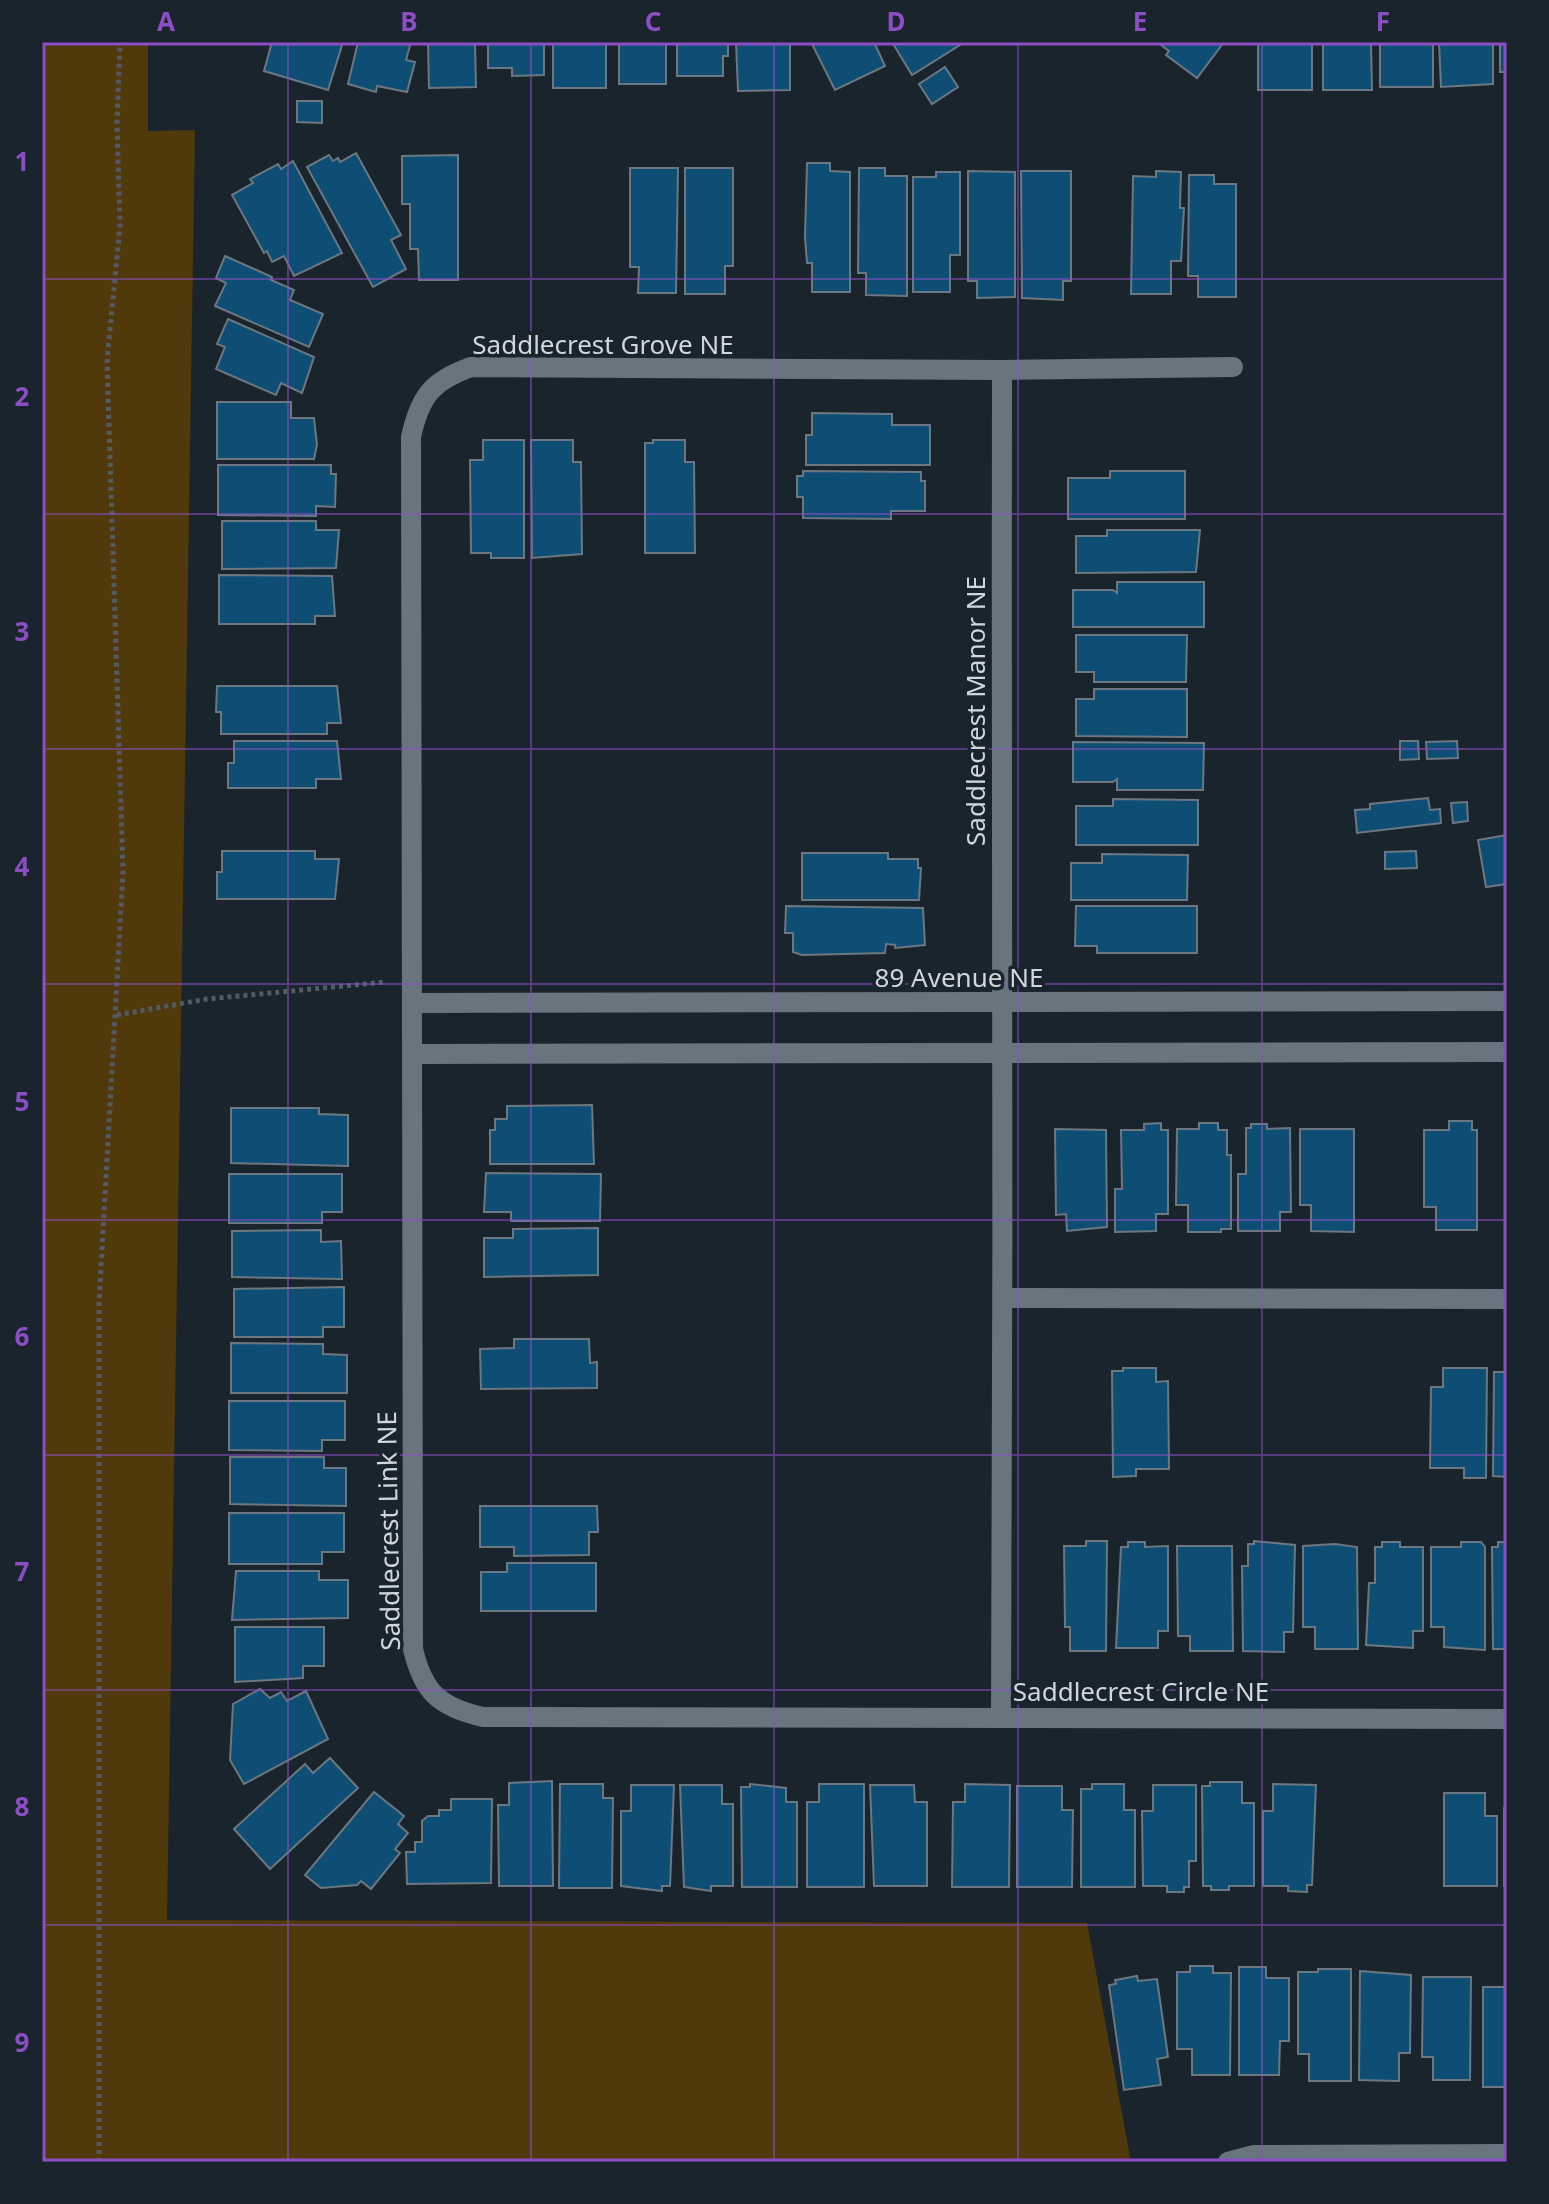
<svg xmlns="http://www.w3.org/2000/svg" width="1549" height="2204" font-family="'Noto Sans',sans-serif">
	<rect width="100%" height="100%" fill="#1a242c"/>
	<!-- green -->
	<path fill="#50390b" d="M42,42H148V131L195,130L167,1920L1087,1923L1131,2162H42Z"/>
	<!-- building -->
	<g fill="#0e4e74" stroke="#6b7781" stroke-width="2">
		<path d="M272,42H343L328,90L264,71Z"/>
		<path d="M358,42H411L406,60L415,62L407,92L377,86L376,92L348,84Z"/>
		<path d="M428,42H475L476,87L429,88Z"/>
		<path d="M488,42H544V75L512,76V68H488Z"/>
		<rect x="553" y="42" width="53" height="46"/>
		<rect x="619" y="42" width="47" height="42"/>
		<path d="M677,42H728V56H723V76H677Z"/>
		<path d="M736,42H790V90L738,91Z"/>
		<path d="M811,42H874L885,66L835,90Z"/>
		<path d="M892,42H958L960,45L912,75Z"/>
		<path d="M1157,42H1224L1197,78L1166,55L1169,51Z"/>
		<rect x="1258" y="42" width="54" height="48"/>
		<path d="M1323,42H1371L1372,90H1323Z"/>
		<rect x="1380" y="42" width="53" height="45"/>
		<path d="M1439,42H1493V84L1441,87Z"/>
		<rect x="1500" y="42" width="7" height="30"/>
		<path d="M945,67L958,87L932,104L919,84Z"/>
		<path d="M297,101H322V123L297,122Z"/>
		<path d="M356,153L401,235L391,240L406,269L373,287L307,167L329,155L333,161L338,158L340,162Z"/>
		<path d="M458,155V280H419L418,249H410V204H402V156Z"/>
		<path d="M293,161L342,253L294,276L284,256L272,262L267,251L264,253L232,195L253,183L250,179L278,164L281,169Z"/>
		<path d="M807,163H830V171L850,172V292H812V263H807L805,237Z"/>
		<path d="M630,168H678L676,293H638L639,267H630Z"/>
		<path d="M685,168H733V266H725V294H685Z"/>
		<path d="M859,168H885V176H907V296L866,295V273H858Z"/>
		<path d="M968,171L1015,172V297L977,298V281H968Z"/>
		<path d="M1021,171H1071V281H1063V300L1022,298Z"/>
		<path d="M1156,171L1181,172L1180,208H1184L1181,261H1171V294H1131L1133,176L1156,177Z"/>
		<path d="M936,172H960V255H950V292H913V177H936Z"/>
		<path d="M1189,175H1214V184H1236V297H1198V276H1188Z"/>
		<path d="M225,256L272,277L271,280L294,290L290,300L323,314L309,347L215,306L226,283L216,278Z"/>
		<path d="M228,319L314,357L302,393L281,383L276,395L216,369L225,347L217,344Z"/>
		<path d="M217,402H291V418H314L317,445L314,459H217Z"/>
		<path d="M812,413L892,414V425H930V465H806V435H812Z"/>
		<path d="M483,440H524V558H491V553H471L470,460H483Z"/>
		<path d="M531,440H573V462H581L582,554L532,558Z"/>
		<path d="M653,440H685V462H694L695,553H645V443H653Z"/>
		<path d="M218,465H331V474H336L335,507L316,506V516L218,515Z"/>
		<path d="M803,471L921,472V481H925V511H891V519L803,518V497H797V476H803Z"/>
		<path d="M1110,471H1185V519H1068V478H1110Z"/>
		<path d="M222,521H316V530H339L336,568L222,569Z"/>
		<path d="M1107,530H1200L1196,572L1076,573V536H1107Z"/>
		<path d="M219,575L332,576L335,616H315V624H219Z"/>
		<path d="M1117,582H1204V627H1073V590H1113L1117,593Z"/>
		<path d="M1076,635H1187L1186,682H1094V672H1076Z"/>
		<path d="M217,686H337L341,723H327V734H221V712H216Z"/>
		<path d="M1094,689H1187V737L1076,736V699H1094Z"/>
		<path d="M234,741H337L341,779H316V788H228V763H234Z"/>
		<path d="M1400,741H1418L1419,759L1400,760Z"/>
		<path d="M1457,741L1458,758L1427,759L1426,742Z"/>
		<path d="M1073,742L1204,743L1203,790H1117V779L1113,782H1073Z"/>
		<path d="M1428,798L1430,810L1440,809L1441,823L1357,833L1355,810L1370,809V804Z"/>
		<path d="M1113,799L1198,800V845H1076V806H1113Z"/>
		<path d="M1467,802L1468,821L1453,823L1451,803Z"/>
		<path d="M1507,835V884L1486,887L1478,840Z"/>
		<path d="M222,851H315V859H339L335,899H217V872H222Z"/>
		<path d="M1416,851L1417,868L1385,869V852Z"/>
		<path d="M802,853H888V859H918V868H921L919,900H802Z"/>
		<path d="M1102,854L1188,855L1187,900H1071V863H1102Z"/>
		<path d="M786,906L923,908L925,945L895,948V945L886,944L885,953L802,955L793,952V933H785Z"/>
		<path d="M1076,906H1197V953H1097V946H1075Z"/>
		<path d="M592,1105L594,1164H490V1130H495V1119H507V1106Z"/>
		<path d="M231,1108H319V1114L348,1115V1166L231,1163Z"/>
		<path d="M1449,1121H1472V1130H1477V1230H1436V1207H1424V1130H1449Z"/>
		<path d="M1161,1123V1130H1168V1214H1156V1231L1115,1232V1189H1122L1121,1130H1144V1124Z"/>
		<path d="M1199,1123H1218V1130H1227V1155H1231V1229H1221V1232H1188V1205H1176L1177,1129H1199Z"/>
		<path d="M1251,1124H1267V1129L1290,1128L1291,1212H1280V1231H1238V1174H1246V1128H1251Z"/>
		<path d="M1055,1129L1106,1130L1107,1227L1067,1231L1066,1214L1056,1215Z"/>
		<path d="M1300,1129H1354V1232L1311,1231V1205H1300Z"/>
		<path d="M486,1173L601,1174L600,1221H511V1212H484Z"/>
		<path d="M229,1174H342V1212H322V1223H229Z"/>
		<path d="M598,1228V1275L484,1277V1238H513V1229Z"/>
		<path d="M321,1230V1242L341,1241L342,1279L232,1277V1231Z"/>
		<path d="M344,1287V1327H323V1337H234V1289Z"/>
		<path d="M514,1339H589L590,1363L597,1362V1388L481,1389L480,1349L514,1348Z"/>
		<path d="M231,1343L323,1344V1354L347,1355V1393H231Z"/>
		<path d="M1123,1368H1156V1382L1168,1381L1169,1469H1136V1476L1113,1477L1112,1371H1123Z"/>
		<path d="M1443,1368H1487L1486,1478H1464V1468H1430L1431,1387H1443Z"/>
		<path d="M1507,1369V1477L1493,1476L1494,1372H1507Z"/>
		<path d="M229,1401H345V1440H322V1451L229,1450Z"/>
		<path d="M230,1457H324V1468H346V1506L230,1504Z"/>
		<path d="M480,1506H597L598,1532H589V1555L514,1556V1547H480Z"/>
		<path d="M229,1513H344V1552H322V1564H229Z"/>
		<path d="M1086,1541H1107L1106,1651H1070V1627H1065L1064,1546H1086Z"/>
		<path d="M1254,1541L1295,1545L1293,1632H1284V1652L1243,1651L1242,1566H1248V1544H1254Z"/>
		<path d="M1128,1542H1145V1547L1168,1546V1631H1158V1648H1116L1121,1547H1128Z"/>
		<path d="M1382,1542H1400V1547H1423V1631H1413V1648L1366,1645L1369,1583H1375V1547H1382Z"/>
		<path d="M1461,1542H1481L1485,1547V1650L1444,1647V1627H1431V1547H1461Z"/>
		<path d="M1498,1542H1507V1649H1493L1492,1547H1498Z"/>
		<path d="M1335,1544L1357,1547L1358,1649H1315V1627H1303V1546Z"/>
		<path d="M1177,1546H1232L1233,1651H1190V1636H1178Z"/>
		<path d="M507,1563H596V1611H481V1572H507Z"/>
		<path d="M236,1571H319V1580H348V1618L232,1620Z"/>
		<path d="M235,1627H324V1666H303V1678L235,1682Z"/>
		<path d="M260,1689L270,1698L281,1692L287,1701L306,1691L328,1739L244,1784L230,1760L233,1704Z"/>
		<path d="M330,1758L358,1788L270,1869L234,1829L305,1764L313,1773Z"/>
		<path d="M552,1781L553,1886H499L498,1805H509V1783Z"/>
		<path d="M1210,1782H1242V1803H1254V1886H1229V1890H1211V1886H1203L1202,1786H1210Z"/>
		<path d="M560,1784H603V1798H613L612,1888H559Z"/>
		<path d="M750,1784L786,1788V1802H797V1887H742L741,1787H750Z"/>
		<path d="M819,1784H864V1887H807V1802H819Z"/>
		<path d="M965,1784L1010,1785L1009,1887H952L953,1802H965Z"/>
		<path d="M1092,1784H1124V1810H1135V1887H1081V1789H1092Z"/>
		<path d="M1273,1784L1316,1785L1312,1885H1307V1892L1288,1891V1886H1263V1811H1273Z"/>
		<path d="M631,1785H674L670,1886H662V1891L621,1886V1811H631Z"/>
		<path d="M680,1785H722V1804H733V1886H711V1891L684,1887Z"/>
		<path d="M870,1785H914L915,1802H927V1886H874Z"/>
		<path d="M1153,1785H1196V1861H1189V1887H1184V1892H1167V1886H1143L1142,1811H1153Z"/>
		<path d="M1017,1786H1062V1810H1073L1072,1887H1017Z"/>
		<path d="M374,1792L404,1816L398,1824L408,1833L395,1849L400,1853L371,1889L361,1881L357,1885L321,1888L305,1875Z"/>
		<path d="M1444,1793H1485V1816H1497V1886H1444Z"/>
		<path d="M451,1799H492L491,1883L407,1884L406,1852H415V1842H422V1821L428,1816H439V1810H451Z"/>
		<rect x="1504" y="1808" width="3" height="78"/>
		<path d="M1190,1966H1213V1973H1231L1230,2075H1192V2049H1177V1972H1190Z"/>
		<path d="M1239,1967H1266V1978H1289V2041H1280L1279,2075H1239Z"/>
		<path d="M1318,1969H1351V2081H1309V2054H1298V1972H1318Z"/>
		<path d="M1360,1971L1411,1975L1410,2053H1399V2081L1359,2080Z"/>
		<path d="M1137,1976L1138,1981L1157,1979L1168,2057L1157,2059L1161,2085L1124,2090L1109,1985L1116,1984L1115,1980Z"/>
		<path d="M1423,1977H1471L1470,2080H1433V2057H1422Z"/>
		<rect x="1483" y="1987" width="24" height="100"/>
	</g>
	<g fill="none" stroke-linecap="round" stroke-linejoin="round">
		<!-- path -->
		<g stroke="#525b63" stroke-width="5" stroke-dasharray="4 4" stroke-linecap="butt">
			<path d="M117,1015L207,999L386,982"/>
			<path d="M99,2162V1303L123,872L107,361L120,226L117,122L120,42"/>
		</g>
		<!-- minor -->
		<g stroke="#68757e" stroke-width="20">
			<path d="M1233,367L1002,370L471,367C432,381 420,396 411,437L413,1649C423,1692 439,1707 483,1717L1507,1719"/>
			<path d="M412,1003L1507,1001"/>
			<path d="M413,1054L1507,1052"/>
			<path d="M1004,1298L1507,1299"/>
			<path d="M1001,1717C1004,1268 1001,819 1002,370"/>
			<path d="M1228,2162L1254,2155L1507,2154"/>
		</g>
	</g>
	<!-- grid -->
	<path fill="none" stroke="#8c4ec5" stroke-width="2" stroke-opacity="0.55" d="M288,42V2162M531,42V2162M774,42V2162M1018,42V2162M1262,42V2162M42,279H1507M42,514H1507M42,749H1507M42,984H1507M42,1220H1507M42,1455H1507M42,1690H1507M42,1925H1507"/>
	<g text-anchor="middle" dominant-baseline="central" stroke-width="7" stroke-linejoin="round" paint-order="stroke">
		<!-- street labels -->
		<g font-size="26" fill="#cfd6dc" stroke="#1a242c">
			<text x="603" y="344">Saddlecrest Grove NE</text>
			<text transform="translate(975 711) rotate(-90)">Saddlecrest Manor NE</text>
			<text x="959" y="977">89 Avenue NE</text>
			<text transform="translate(388 1531) rotate(-91)">Saddlecrest Link NE</text>
			<text x="1141" y="1691">Saddlecrest Circle NE</text>
		</g>
	</g>
	<!-- border -->
	<rect width="1549" height="2204" fill="none" stroke="#1a242c" stroke-width="88"/>
	<rect x="44" y="44" width="1461" height="2116" fill="none" stroke="#8c4ec5" stroke-width="3"/>
	<g font-size="26" text-anchor="middle" font-weight="bold" fill="#8c4ec5">
		<text x="166" y="31">A</text>
		<text x="409" y="31">B</text>
		<text x="653" y="31">C</text>
		<text x="896" y="31">D</text>
		<text x="1140" y="31">E</text>
		<text x="1383" y="31">F</text>
		<text x="22" y="171">1</text>
		<text x="22" y="406">2</text>
		<text x="22" y="641">3</text>
		<text x="22" y="876">4</text>
		<text x="22" y="1111">5</text>
		<text x="22" y="1346">6</text>
		<text x="22" y="1581">7</text>
		<text x="22" y="1816">8</text>
		<text x="22" y="2052">9</text>
	</g>
</svg>
